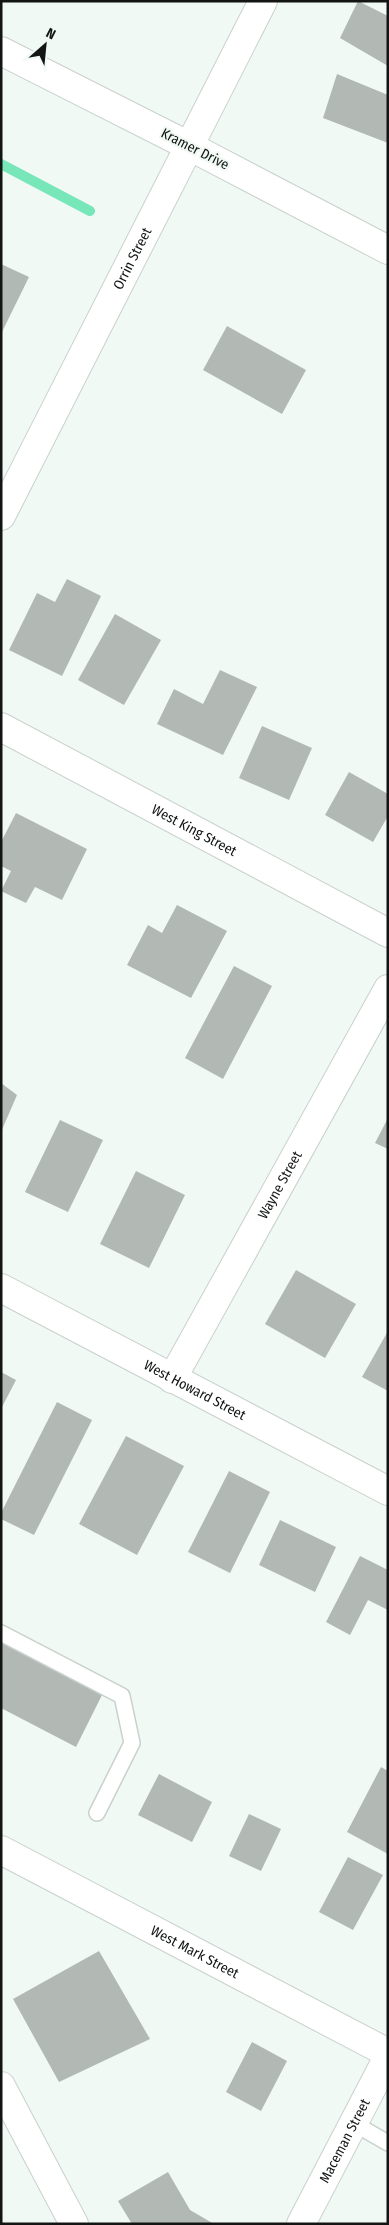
<svg xmlns="http://www.w3.org/2000/svg" width="389" height="2225" font-family="'Fira Sans Condensed',sans-serif">
	<rect width="100%" height="100%" fill="#f1f9f5"/>
	<g fill="none" stroke-linecap="round" stroke-linejoin="round">
		<!-- stream -->
		<path stroke="#77e6b8" stroke-width="10" d="M1,164L90,211"/>
	</g>
	<!-- building -->
	<g fill="#b2b9b5">
		<path d="M358,1L388,16V66L340,38Z"/>
		<path d="M337,74L388,95V143L323,118Z"/>
		<path d="M1,264L29,277L1,334Z"/>
		<path d="M227,326L306,370L282,414L203,370Z"/>
		<path d="M67,579L101,596L62,676L9,650L37,593L55,602Z"/>
		<path d="M115,614L161,640L124,705L78,680Z"/>
		<path d="M220,670L257,687L223,755L157,724L174,689L203,704Z"/>
		<path d="M262,726L312,748L289,800L239,778Z"/>
		<path d="M349,772L388,794V816L373,842L325,815Z"/>
		<path d="M16,813L87,849L62,900L35,887L26,903L1,891L11,871L1,866V842Z"/>
		<path d="M177,905L227,931L191,998L127,965L148,925L162,933Z"/>
		<path d="M234,966L272,986L223,1079L185,1058Z"/>
		<path d="M1,1083L17,1095L1,1132Z"/>
		<path d="M388,1118V1149L375,1143Z"/>
		<path d="M60,1120L103,1140L68,1212L25,1192Z"/>
		<path d="M136,1171L185,1195L149,1268L100,1244Z"/>
		<path d="M296,1270L356,1304L325,1358L265,1324Z"/>
		<path d="M388,1331V1391L362,1377Z"/>
		<path d="M1,1372L16,1380L1,1409Z"/>
		<path d="M57,1402L92,1420L34,1535L1,1519V1513Z"/>
		<path d="M126,1436L184,1466L137,1555L79,1524Z"/>
		<path d="M229,1471L270,1492L230,1573L188,1552Z"/>
		<path d="M280,1520L336,1547L315,1592L259,1565Z"/>
		<path d="M360,1556L388,1570V1610L368,1600L350,1635L326,1622Z"/>
		<path d="M1,1634L103,1693L76,1747L1,1708Z"/>
		<path d="M381,1767L388,1771V1854L347,1832Z"/>
		<path d="M159,1774L212,1802L192,1842L138,1815Z"/>
		<path d="M249,1814L281,1829L261,1871L229,1856Z"/>
		<path d="M348,1857L383,1875L353,1930L319,1912Z"/>
		<path d="M99,1951L150,2039L59,2082L13,1999Z"/>
		<path d="M252,2042L287,2061L261,2111L226,2092Z"/>
		<path d="M168,2172L190,2210L214,2224H132L118,2201Z"/>
	</g>
	<g fill="none" stroke-linecap="round" stroke-linejoin="round">
		<!-- service casing -->
		<g stroke="#c9d1cd" stroke-width="18">
			<g id="service">
				<path d="M1,1633L122,1696L132,1743L97,1813"/>
				<path d="M353,2123L388,2143"/>
			</g>
		</g>
		<!-- minor casing -->
		<g stroke="#c9d1cd" stroke-width="30">
			<g id="minor">
				<path d="M1,51L189,146"/>
				<path id="s1" d="M1,727L388,933"/>
				<path id="s2" d="M1,1288L388,1491"/>
				<path id="s3" d="M172,1379L388,989"/>
				<path id="s4" d="M1,1850L388,2053"/>
				<path id="s5" d="M301,2224L388,2057"/>
			</g>
		</g>
		<!-- tertiary casing -->
		<g stroke="#c9d1cd" stroke-width="30">
			<g id="tertiary">
				<path d="M189,146L388,250"/>
				<path id="s6" d="M1,516L263,1"/>
				<path d="M1,2086L74,2224"/>
			</g>
		</g>
		<!-- service -->
		<use href="#service" stroke="#fff" stroke-width="15"/>
		<!-- minor -->
		<use href="#minor" stroke="#fff" stroke-width="28"/>
		<!-- tertiary -->
		<use href="#tertiary" stroke="#fff" stroke-width="28"/>
	</g>
	<g text-anchor="middle" dominant-baseline="central" stroke-width="4.5" stroke-linejoin="round" paint-order="stroke">
		<!-- street labels -->
		<g font-size="14" fill="#121514" stroke="#f1f9f5">
			<text transform="translate(195 149) rotate(27)">Kramer Drive</text>
			<text stroke="none"><textPath href="#s6" startOffset="289">Orrin Street</textPath></text>
			<text stroke="none"><textPath href="#s1" startOffset="219">West King Street</textPath></text>
			<text stroke="none"><textPath href="#s3" startOffset="222">Wayne Street</textPath></text>
			<text stroke="none"><textPath href="#s2" startOffset="219">West Howard Street</textPath></text>
			<text stroke="none"><textPath href="#s4" startOffset="219">West Mark Street</textPath></text>
			<text stroke="none"><textPath href="#s5" startOffset="94">Maceman Street</textPath></text>
		</g>
	</g>
	<!-- border -->
	<rect width="389" height="2225" fill="none" stroke="#121514" stroke-width="5"/>
	<!-- north arrow -->
	<g transform="translate(45 45) rotate(27)" stroke="#f1f9f5" stroke-width="4" paint-order="stroke">
	<path d="M0-4L9 19L0 12L-9 19Z" fill="#121514"/>
	<text y="-8" font-size="14" font-weight="bold" text-anchor="middle" fill="#121514">N</text>
	</g>
</svg>
